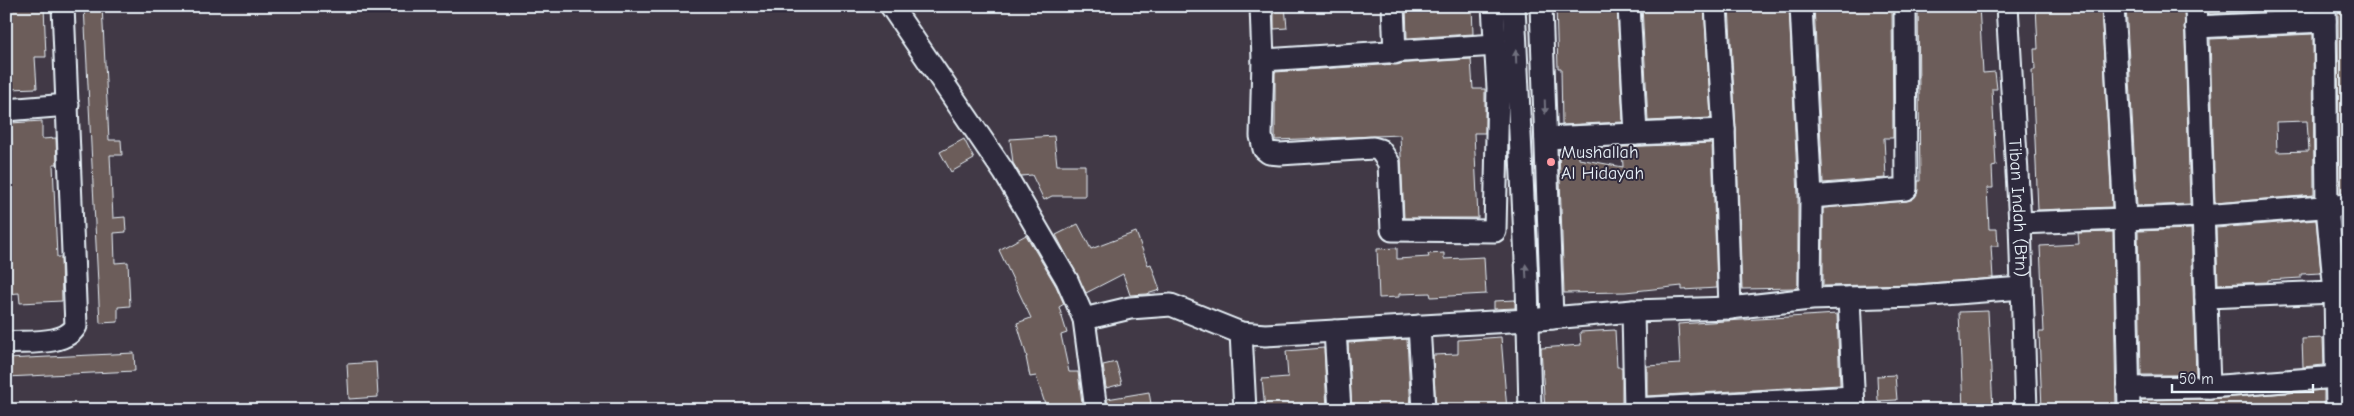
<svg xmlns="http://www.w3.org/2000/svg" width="2354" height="416" font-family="'Comic Neue',sans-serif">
	<rect width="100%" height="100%" fill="#413946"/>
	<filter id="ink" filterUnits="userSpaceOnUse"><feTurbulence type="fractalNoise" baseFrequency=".02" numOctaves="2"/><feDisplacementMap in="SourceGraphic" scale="10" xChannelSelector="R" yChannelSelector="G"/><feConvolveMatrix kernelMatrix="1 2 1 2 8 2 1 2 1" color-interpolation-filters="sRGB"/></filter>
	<g filter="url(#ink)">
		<!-- building -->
		<g fill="#6c5d5a" stroke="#e8f1f8" fill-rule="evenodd">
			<path d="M6,6H44L46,57H35L37,88L10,89L9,57H6Z"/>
			<path d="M84,6H102L109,140H121L122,155H110L113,218L125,217L126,232L114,233L115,263L128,262L130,306L118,307V322L100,323Z"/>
			<path d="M1274,6H1285L1287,28L1274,29Z"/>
			<path d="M1406,6H1472L1473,34L1407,38Z"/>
			<path d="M1556,6H1617L1623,122L1562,125L1561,68H1558Z"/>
			<path d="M1642,6H1704L1711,118L1648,121Z"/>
			<path d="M1729,6H1789L1798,197V288L1742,289L1736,129Z"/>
			<path d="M1814,6H1892L1893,138H1884L1886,178L1823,183Z"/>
			<path d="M1918,6H1979L1983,73L1995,72L1997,89H1992L1996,166L1992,167L1993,188H1987L1989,229H1997L1998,246H1991L1993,278L1917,284L1823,286V208L1907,201L1917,194L1918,181H1920Z"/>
			<path d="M2036,6H2101L2112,207L2038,210L2032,70H2035L2034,49H2038Z"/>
			<path d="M2126,6H2184L2190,204L2137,206Z"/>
			<path d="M2209,6H2312L2313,9L2209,14Z"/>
			<path d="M2338,6H2348V193H2339Z"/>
			<path d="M2313,34L2314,195L2215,203L2210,39ZM2307,121L2309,151L2277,152L2276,122Z"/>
			<path d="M1471,59L1473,89H1485V133H1474L1478,218H1404L1400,135L1275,140V72Z"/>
			<path d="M42,121V139L56,138L57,164H53L57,257H61L62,301L20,303L19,293L6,294V150H12L11,123Z"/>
			<path d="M1054,136L1057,165H1085V196H1052L1044,200L1032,175L1021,176L1013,163L1010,139Z"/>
			<path d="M964,139L974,159L951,172L940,152Z"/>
			<path d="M1712,143L1717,288L1682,290V286L1625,292L1564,293L1559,150L1579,149V159L1623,167L1622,147Z"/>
			<path d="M2341,218H2348V271H2346Z"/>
			<path d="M2316,220L2321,273L2301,274V278L2268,280V282L2218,284L2216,228Z"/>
			<path d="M1078,224L1091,249L1136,232L1148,265L1151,264L1160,290L1147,294L1130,295L1123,274L1086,293L1056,235Z"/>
			<path d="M2191,229L2196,375H2141L2138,231Z"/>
			<path d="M2113,232L2116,410H2042L2039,332H2044L2040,246L2079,244L2078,233Z"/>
			<path d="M1026,235L1056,286L1064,304L1059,307L1067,333L1061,335L1069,372H1078L1083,410H1047L1036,376L1030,377L1026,357H1027L1017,323L1031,318L999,250Z"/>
			<path d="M1397,248V259L1429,257L1428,254L1444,253V259L1484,257L1486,294L1431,297L1430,293L1399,294V297L1379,298L1377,249Z"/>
			<path d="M1515,300V308L1494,309V301Z"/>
			<path d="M1988,311L1993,410H1963L1959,312Z"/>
			<path d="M1837,314L1840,385L1647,396V366L1680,364L1678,324Z"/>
			<path d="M1615,330L1617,367H1622V403L1618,404V410H1545L1541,348L1581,345L1580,332Z"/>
			<path d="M1501,337L1507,410H1436L1433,355L1458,354V340Z"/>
			<path d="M2323,338L2324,365L2303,367L2302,339Z"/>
			<path d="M1407,339L1411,410H1352L1348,343Z"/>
			<path d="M1324,348L1327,410H1265L1262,379L1288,377L1286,351Z"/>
			<path d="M134,353L135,371L6,377V359Z"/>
			<path d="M376,362L378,397L349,399L347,364Z"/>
			<path d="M1116,362L1122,384L1106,388L1103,365Z"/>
			<path d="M1895,375L1897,400L1878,401L1877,376Z"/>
			<path d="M2324,390V410H2142L2141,400L2210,399Z"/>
			<path d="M1149,392L1152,410H1108L1107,399Z"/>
		</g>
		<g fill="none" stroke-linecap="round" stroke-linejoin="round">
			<!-- street casing -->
			<g stroke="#e8f1f8" stroke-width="25">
				<g id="street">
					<path d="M891,6L1004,172L1067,280L1084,319"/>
					<path d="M1261,6L1263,60L1261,136L1264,149L1269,153L1280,154L1373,148L1380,150L1389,163L1392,230L1495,231L1498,88L1493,6"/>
					<path d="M1393,6L1395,53"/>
					<path d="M1514,6L1527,282L1530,410"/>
					<path d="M1541,6L1552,318"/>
					<path d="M1629,6L1636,134"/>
					<path d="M1716,6L1724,130L1730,308"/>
					<path d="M1801,6L1811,197L1810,299"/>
					<path id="s1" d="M2007,6L2020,223L2026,410"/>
					<path d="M2113,6L2125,218L2129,410"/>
					<path d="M2196,6L2209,387"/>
					<path d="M2325,6L2327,207L2335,292L2337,410"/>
					<path d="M2196,27L2325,21"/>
					<path d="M1263,60L1496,45"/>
					<path d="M6,110L68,105"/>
					<path d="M1546,138L1724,130"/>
					<path d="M1811,197L1906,189L1905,6"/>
					<path d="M2020,223L2203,216L2348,205"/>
					<path d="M2206,297L2335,292"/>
					<path d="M1849,298L1854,410"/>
					<path d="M1633,311L1635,410"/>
					<path d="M1419,326L1424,410"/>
					<path d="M1335,331L1340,410"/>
					<path d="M1241,333L1245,410"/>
					<path d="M6,343C27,341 65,346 76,326L63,6"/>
					<path d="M2128,388L2209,387L2336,377"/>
					<path d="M1635,409L1853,397"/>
					<path d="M1096,410L1084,319L1130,308L1171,305L1241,333L1265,335L1528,320L1633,311L1730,308L1810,299L1918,296L2022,288"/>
				</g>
			</g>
			<!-- street -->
			<use href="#street" stroke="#2f2a3d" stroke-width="21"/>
		</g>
		<!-- one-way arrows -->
		<defs><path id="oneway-solid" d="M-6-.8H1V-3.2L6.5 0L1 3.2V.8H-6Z" transform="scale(1.25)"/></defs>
		<g fill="#70707e">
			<use href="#oneway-solid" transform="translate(1516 57) rotate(-92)"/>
			<use href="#oneway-solid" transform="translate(1545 107) rotate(88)"/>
			<use href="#oneway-solid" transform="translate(1526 271) rotate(-93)"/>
		</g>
	</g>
	<!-- markers -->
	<circle fill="#ff9aa2" stroke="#2f2a3d" stroke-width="2" cx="1551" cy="162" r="5"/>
	<g text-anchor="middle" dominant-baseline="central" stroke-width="4" stroke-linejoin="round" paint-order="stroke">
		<!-- poi labels -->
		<g font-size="18" fill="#e8f1f8" stroke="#2f2a3d" text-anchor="start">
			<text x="1561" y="152">Mushallah<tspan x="1561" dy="21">Al Hidayah</tspan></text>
		</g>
		<!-- street labels -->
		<g font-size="18" fill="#e8f1f8" stroke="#2f2a3d">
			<text stroke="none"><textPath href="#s1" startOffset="202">Tiban Indah (Btn)</textPath></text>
		</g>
	</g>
	<!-- margin -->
	<rect width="2354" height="416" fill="none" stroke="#2f2a3d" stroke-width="25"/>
	<rect x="12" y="12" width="2329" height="391" fill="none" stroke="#e8f1f8" stroke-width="2" filter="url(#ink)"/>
	<!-- scale -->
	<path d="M2172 384v8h141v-8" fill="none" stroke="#e8f1f8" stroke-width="2.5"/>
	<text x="2179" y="384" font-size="15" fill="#e8f1f8" stroke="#2f2a3d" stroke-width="4" paint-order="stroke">50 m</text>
</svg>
